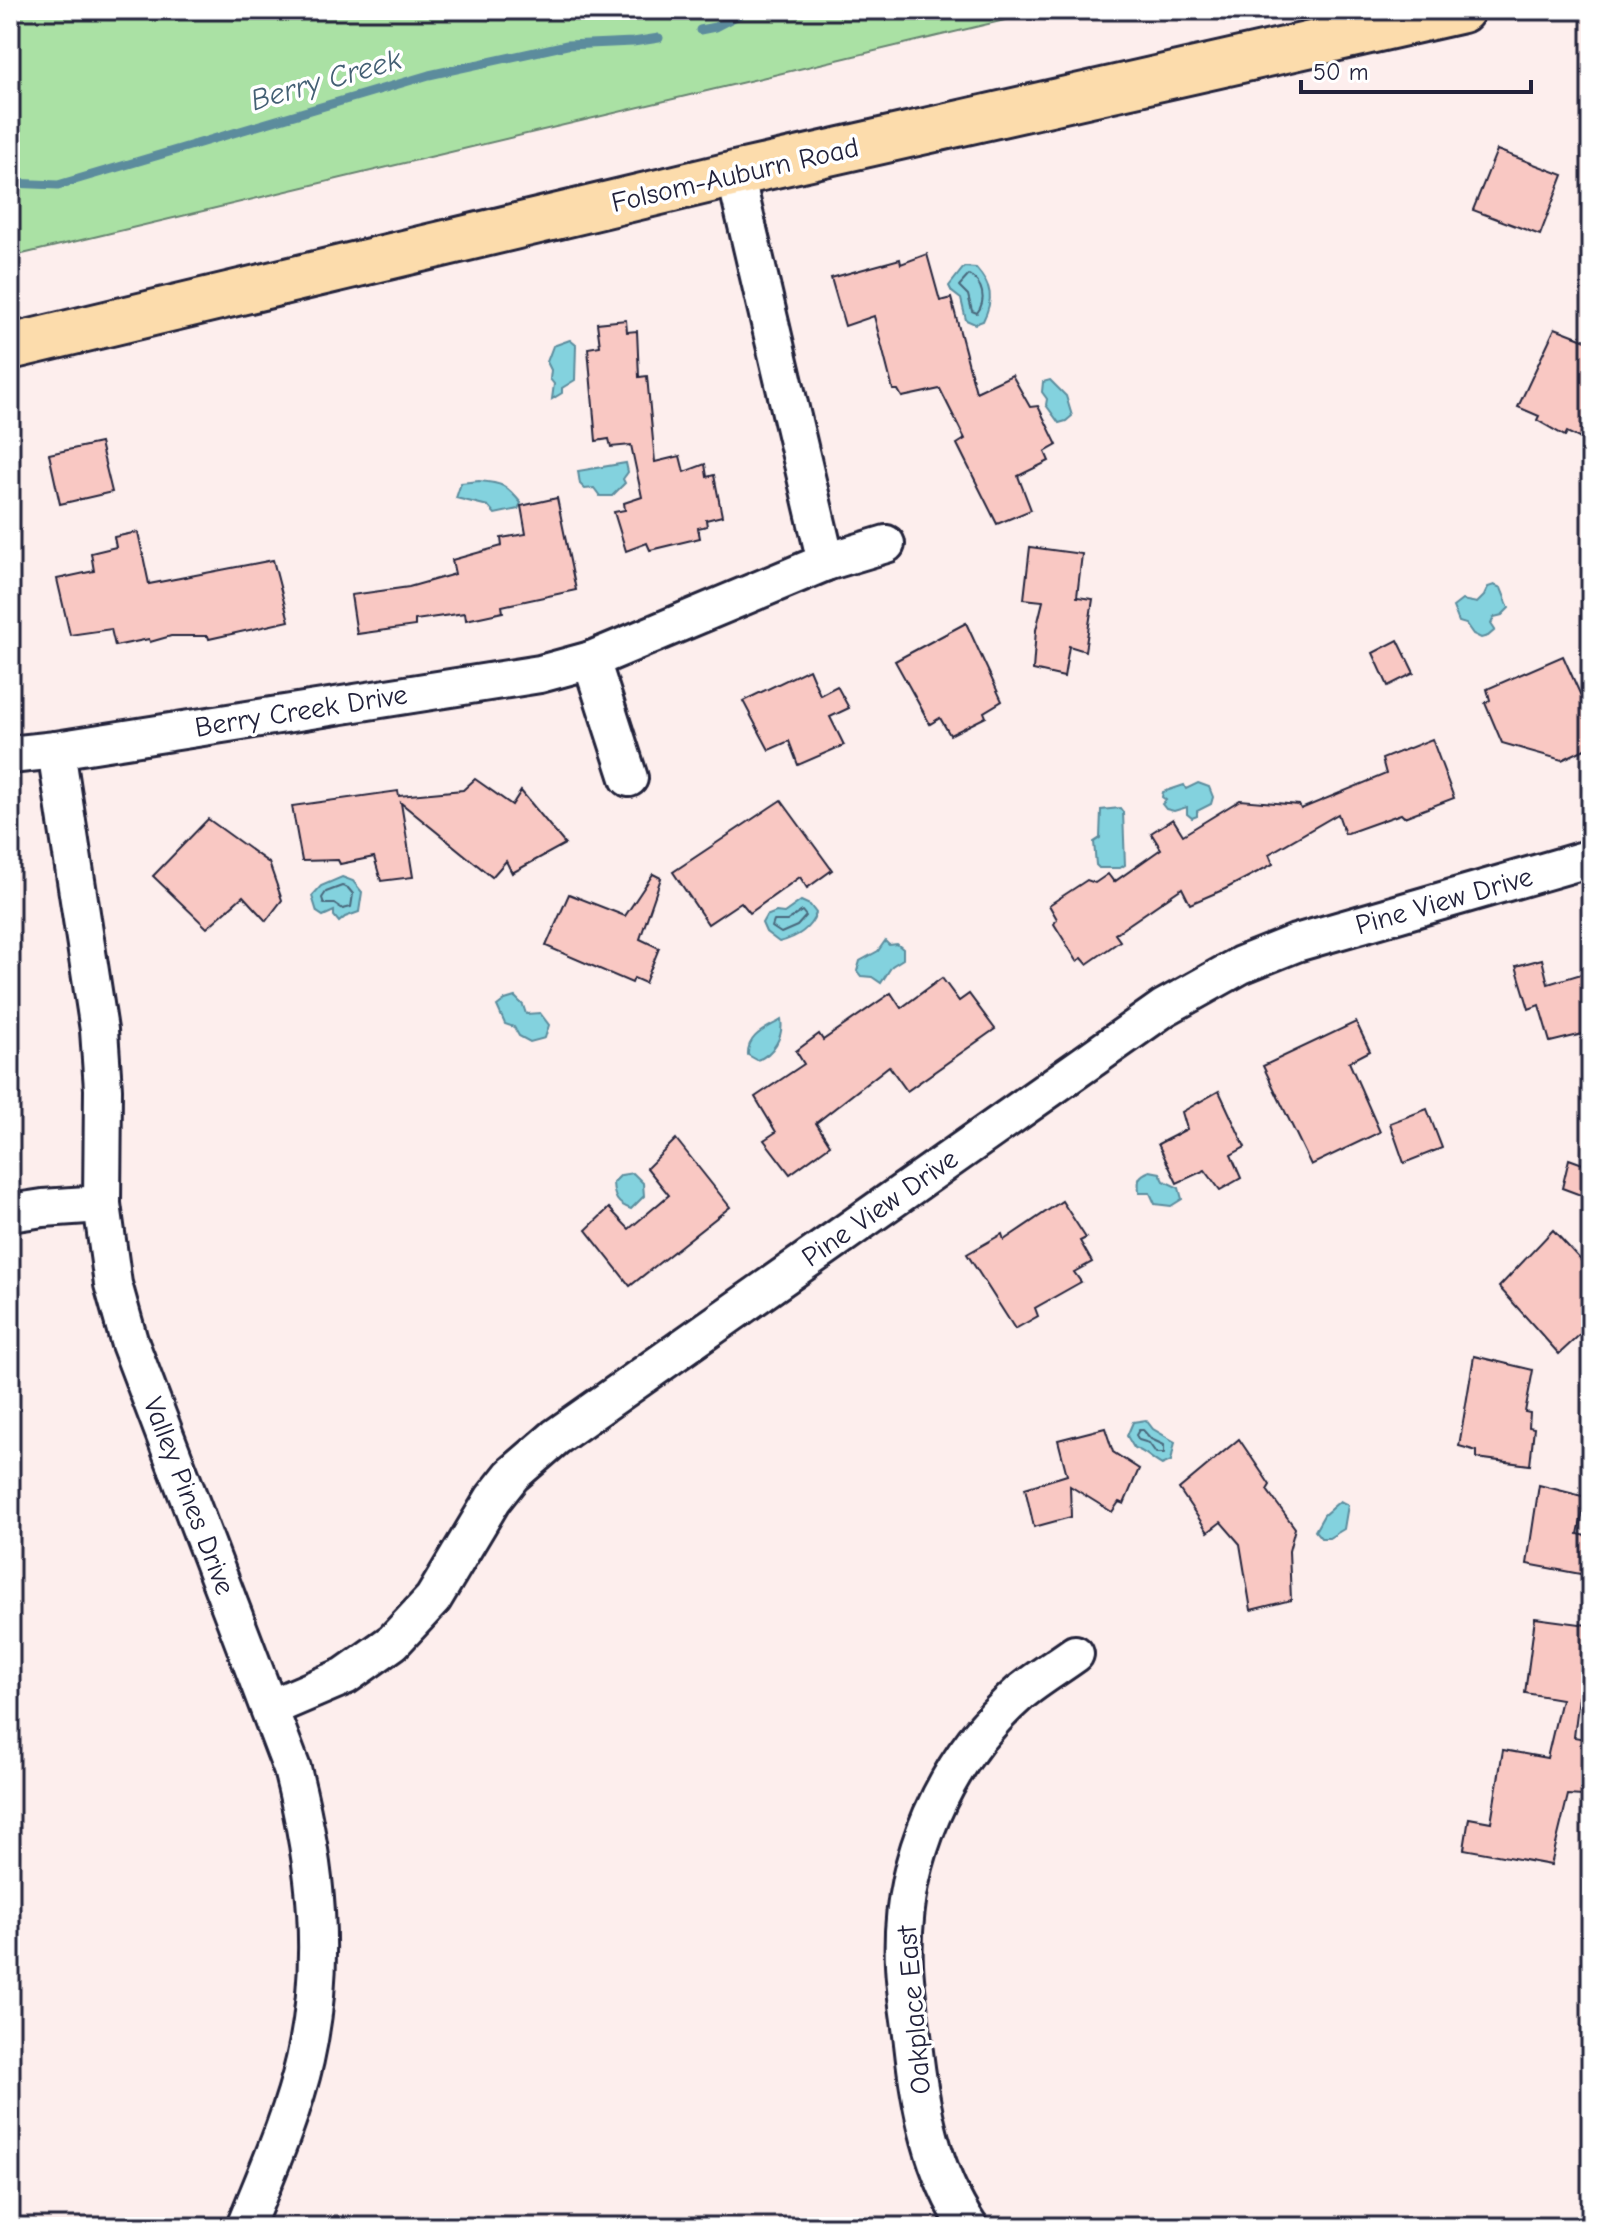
<svg xmlns="http://www.w3.org/2000/svg" width="1601" height="2237" font-family="'Comic Neue',sans-serif">
	<rect width="100%" height="100%" fill="#fdeeed"/>
	<filter id="ink" filterUnits="userSpaceOnUse"><feTurbulence type="fractalNoise" baseFrequency=".0125" numOctaves="2"/><feDisplacementMap in="SourceGraphic" scale="16" xChannelSelector="R" yChannelSelector="G"/><feConvolveMatrix kernelMatrix="1 2 1 2 8 2 1 2 1" color-interpolation-filters="sRGB"/></filter>
	<g filter="url(#ink)">
		<!-- green -->
		<path fill="#aae1a4" stroke="#668270" stroke-width="2" d="M10,10H1047L10,257Z"/>
		<!-- water -->
		<g fill="#83d2de" stroke="#5c8c9d" stroke-width="2">
			<path d="M964,267L976,268C992,286 994,299 983,321L975,324L966,320L961,299L952,292L949,286Z"/>
			<path d="M570,340L576,345L575,380L562,388V393L552,399L554,384L550,379L551,370L547,362L553,346Z"/>
			<path d="M1050,380L1066,396L1072,416L1066,421L1059,423L1046,405L1047,399L1042,392L1043,382Z"/>
			<path d="M626,463L628,472L623,479L625,483L612,496H600L594,488L585,489L580,484L578,471Z"/>
			<path d="M479,481C503,483 506,485 521,503L518,509L495,514L488,506L456,498L461,483Z"/>
			<path d="M1494,585L1501,588L1509,608L1502,615L1494,617L1491,624L1495,630L1488,636L1481,638L1473,634L1466,624L1459,622L1453,607L1462,600L1477,603L1484,596L1488,587Z"/>
			<path d="M1198,783L1209,787L1213,797L1211,804L1197,811V816L1192,818L1187,814V807L1174,811L1166,809L1162,804L1166,800L1162,797L1163,792L1184,785L1186,789Z"/>
			<path d="M1120,808L1123,812L1125,865L1120,868H1099L1096,865L1094,842L1100,838L1101,810Z"/>
			<path d="M342,877L353,881L362,892L359,912L345,917L339,922L334,916V911L323,916L317,912L312,896L321,886Z"/>
			<path d="M801,901L810,905L816,913C810,930 796,938 779,942L766,932L762,923L766,916L776,912L784,913Z"/>
			<path d="M885,941L889,945L897,944L903,949V959L892,966L881,983L872,977L861,976L857,971L860,961L878,951Z"/>
			<path d="M515,997L523,1005L526,1014L540,1013L549,1025L545,1038L530,1042L519,1036L514,1027L505,1024L497,1006L505,1000Z"/>
			<path d="M781,1020C784,1036 773,1055 757,1060L748,1055C747,1035 766,1029 781,1020Z"/>
			<path d="M1150,1171L1160,1173L1164,1181L1179,1188L1182,1199L1171,1206L1155,1204L1150,1193H1139C1138,1180 1137,1176 1150,1171Z"/>
			<path d="M633,1173L643,1183L644,1196L631,1209C617,1204 614,1198 613,1183L621,1175Z"/>
			<path d="M1146,1420L1153,1429L1175,1442L1171,1461L1162,1465C1151,1459 1145,1451 1134,1448L1127,1436L1133,1422Z"/>
			<path d="M1340,1501L1348,1505L1344,1529L1329,1538H1321L1315,1531L1324,1515Z"/>
		</g>
		<g fill="none" stroke-linecap="round" stroke-linejoin="round">
			<!-- shore -->
			<g stroke="#49687c" stroke-width="2">
				<path d="M969,275C983,283 987,300 977,313L972,311L968,295L959,286Z"/>
				<path d="M342,886L348,888L353,894L351,907L343,909L335,904H324L322,898L326,892Z"/>
				<path d="M802,911L806,916L797,926L781,933L772,927L774,921H787Z"/>
				<path d="M1139,1430H1143L1151,1439L1164,1445V1453H1156L1149,1443L1139,1440L1136,1435Z"/>
			</g>
			<!-- stream -->
			<g stroke="#5c8c9d" stroke-width="9">
				<path d="M700,30L715,27L748,10"/>
				<path d="M10,183L58,185L429,75L567,45L633,42L659,38"/>
			</g>
		</g>
		<!-- building -->
		<g fill="#f9c8c3" stroke="#22223b" stroke-width="2">
			<path d="M1497,150L1563,175L1540,235L1473,210Z"/>
			<path d="M927,254L940,301L951,298L976,392L1012,375L1030,407L1038,406L1057,445L1045,452L1049,461L1018,476L1031,510L997,524L957,444L965,439L940,389L902,397L898,390H893L874,316L845,326L831,278L900,259L901,264Z"/>
			<path d="M626,320L627,332L637,331L639,377L647,376L655,462L680,456L684,472L705,464L707,477L714,475L722,516L706,520L707,526L698,528L700,538L650,550L647,543L626,551L614,512L625,510L624,503L642,497L631,445L611,447L609,439L596,441L588,348L600,346L597,323Z"/>
			<path d="M1555,328L1591,342V425L1583,440L1567,432L1565,436L1537,420L1539,416L1518,407Z"/>
			<path d="M100,443L112,492L60,504L49,454Z"/>
			<path d="M557,498L576,590L502,606L503,612L466,620L465,613L415,620V626L357,634L351,595L409,587L455,574L452,560L502,546L501,538L526,534L521,506Z"/>
			<path d="M138,532L149,584L273,560L289,621L209,639L208,636H171L150,642L149,639L115,646L111,629L70,635L57,579L94,571L91,553L116,547L114,537Z"/>
			<path d="M1030,547L1082,554L1077,597L1093,599L1085,651L1069,646L1064,677L1033,670L1036,630L1043,601L1024,599Z"/>
			<path d="M966,623L1002,701L984,712L986,717L950,735L940,718L930,724L895,661Z"/>
			<path d="M1398,640L1414,673L1388,686L1373,653Z"/>
			<path d="M1563,656L1591,718V746L1562,760L1502,743L1485,703L1490,700L1487,689Z"/>
			<path d="M809,669L820,695L837,686L849,708L830,717L844,745L798,765L789,741L769,750L743,701Z"/>
			<path d="M1432,739L1454,798L1404,817L1401,814L1345,834L1338,814L1269,854L1273,864L1225,889L1190,904L1182,888L1115,934L1120,941L1087,964L1082,958L1077,961L1054,924L1057,919L1049,905L1087,880L1095,883L1108,874L1114,882L1161,849L1151,833L1173,819L1183,835L1240,800L1299,805L1301,809L1386,774L1382,759Z"/>
			<path d="M475,779L512,805L521,791L565,844L512,873L506,861L492,877L401,803L413,877L381,881L374,857L340,864L338,860L302,861L292,806L398,791L399,796L463,790Z"/>
			<path d="M781,800L832,870L807,888L800,877L750,913L741,902L708,924L673,872Z"/>
			<path d="M208,819L269,863L282,900L266,921L243,896L207,928L153,876Z"/>
			<path d="M653,874L661,878L640,939L659,948L645,983L634,978L632,983L546,946L569,894L625,916Z"/>
			<path d="M1542,959L1548,984L1591,971V1032L1550,1042L1539,1005L1529,1009L1516,966Z"/>
			<path d="M942,978L959,1001L969,994L995,1029L907,1091L889,1066L816,1123L830,1145L790,1174L764,1140L776,1132L755,1097L804,1064L796,1051L819,1034L823,1040L891,993L901,1008Z"/>
			<path d="M1356,1022L1370,1051L1349,1062L1380,1132L1311,1165L1263,1066Z"/>
			<path d="M1219,1091L1245,1147L1231,1155L1241,1178L1220,1190L1205,1170L1177,1183L1158,1144L1187,1129L1182,1112Z"/>
			<path d="M1427,1109L1442,1148L1404,1163L1390,1123Z"/>
			<path d="M676,1139L730,1207L630,1286L586,1230L609,1208L629,1229L669,1195L647,1168Z"/>
			<path d="M1569,1159L1591,1167V1181L1586,1197L1562,1188Z"/>
			<path d="M1062,1201L1086,1238L1080,1241L1092,1262L1074,1272L1081,1282L1035,1308L1038,1316L1015,1329L967,1254L1002,1234L1004,1240Z"/>
			<path d="M1553,1230L1591,1271V1318L1583,1325L1586,1329L1559,1354L1499,1287Z"/>
			<path d="M1474,1356L1533,1370L1525,1412L1530,1413L1529,1427L1534,1428L1530,1465L1477,1458V1451L1459,1446Z"/>
			<path d="M1105,1428L1113,1452L1139,1469L1124,1504L1119,1502L1112,1512L1070,1486L1071,1517L1034,1527L1025,1488L1067,1475L1058,1440Z"/>
			<path d="M1239,1439L1270,1485L1267,1490L1295,1528L1289,1551L1291,1600L1251,1610L1240,1544L1221,1522L1208,1532L1179,1489Z"/>
			<path d="M1539,1485L1586,1497L1578,1534L1591,1537L1586,1575L1527,1564Z"/>
			<path d="M1535,1618L1588,1625L1574,1737L1591,1740V1744L1582,1796L1568,1795L1551,1865L1464,1849L1469,1818L1491,1822L1503,1750L1547,1758L1561,1699L1525,1693Z"/>
		</g>
		<g fill="none" stroke-linecap="round" stroke-linejoin="round">
			<!-- minor casing -->
			<g stroke="#22223b" stroke-width="42">
				<g id="minor">
					<path d="M735,174L826,562"/>
					<path d="M591,660L629,778"/>
					<path d="M56,750L99,1030L103,1089L102,1204L113,1284L129,1341L292,1769C317,1867 327,1960 305,2060C292,2117 267,2172 245,2227"/>
					<path d="M10,755L56,750L540,674L591,660L826,562L886,544"/>
					<path d="M10,1213L43,1208L102,1204"/>
					<path d="M270,1708L345,1676L393,1642L433,1599L493,1499L512,1475L556,1437L1164,1008L1241,965L1296,943L1591,858"/>
					<path d="M969,2227C932,2172 920,2107 913,2043C910,2016 905,1990 904,1964C899,1862 944,1760 1020,1693C1037,1679 1057,1667 1075,1654"/>
				</g>
			</g>
			<!-- primary casing -->
			<g stroke="#22223b" stroke-width="50">
				<path id="primary" d="M10,347L735,174L1462,10"/>
			</g>
			<!-- minor -->
			<use href="#minor" stroke="#fff" stroke-width="36"/>
			<!-- primary -->
			<use href="#primary" stroke="#fcdcac" stroke-width="44"/>
		</g>
	</g>
	<g text-anchor="middle" dominant-baseline="central" stroke-width="7" stroke-linejoin="round" paint-order="stroke">
		<!-- street labels -->
		<g font-size="28" fill="#22223b" stroke="#fff">
			<text transform="translate(735 175) rotate(-13)">Folsom-Auburn Road</text>
			<text transform="translate(301 711) rotate(-9)">Berry Creek Drive</text>
			<text transform="translate(1444 901) rotate(-16)">Pine View Drive</text>
			<text transform="translate(880 1208) rotate(-35)">Pine View Drive</text>
			<text transform="translate(189 1496) rotate(69)">Valley Pines Drive</text>
			<text transform="translate(914 2010) rotate(-95)">Oakplace East</text>
		</g>
		<!-- water labels -->
		<g font-size="30" font-style="italic" fill="#446074" stroke="#fff">
			<text transform="translate(326 80) rotate(-16)">Berry Creek</text>
		</g>
	</g>
	<!-- margin -->
	<rect width="1601" height="2237" fill="none" stroke="#fff" stroke-width="40"/>
	<rect x="20" y="20" width="1561" height="2197" fill="none" stroke="#22223b" stroke-width="3" filter="url(#ink)"/>
	<!-- scale -->
	<path d="M1301 80v12h230v-12" fill="none" stroke="#22223b" stroke-width="4"/>
	<text x="1313" y="80" font-size="24" fill="#22223b" stroke="#ffffff" stroke-width="6" paint-order="stroke">50 m</text>
</svg>
